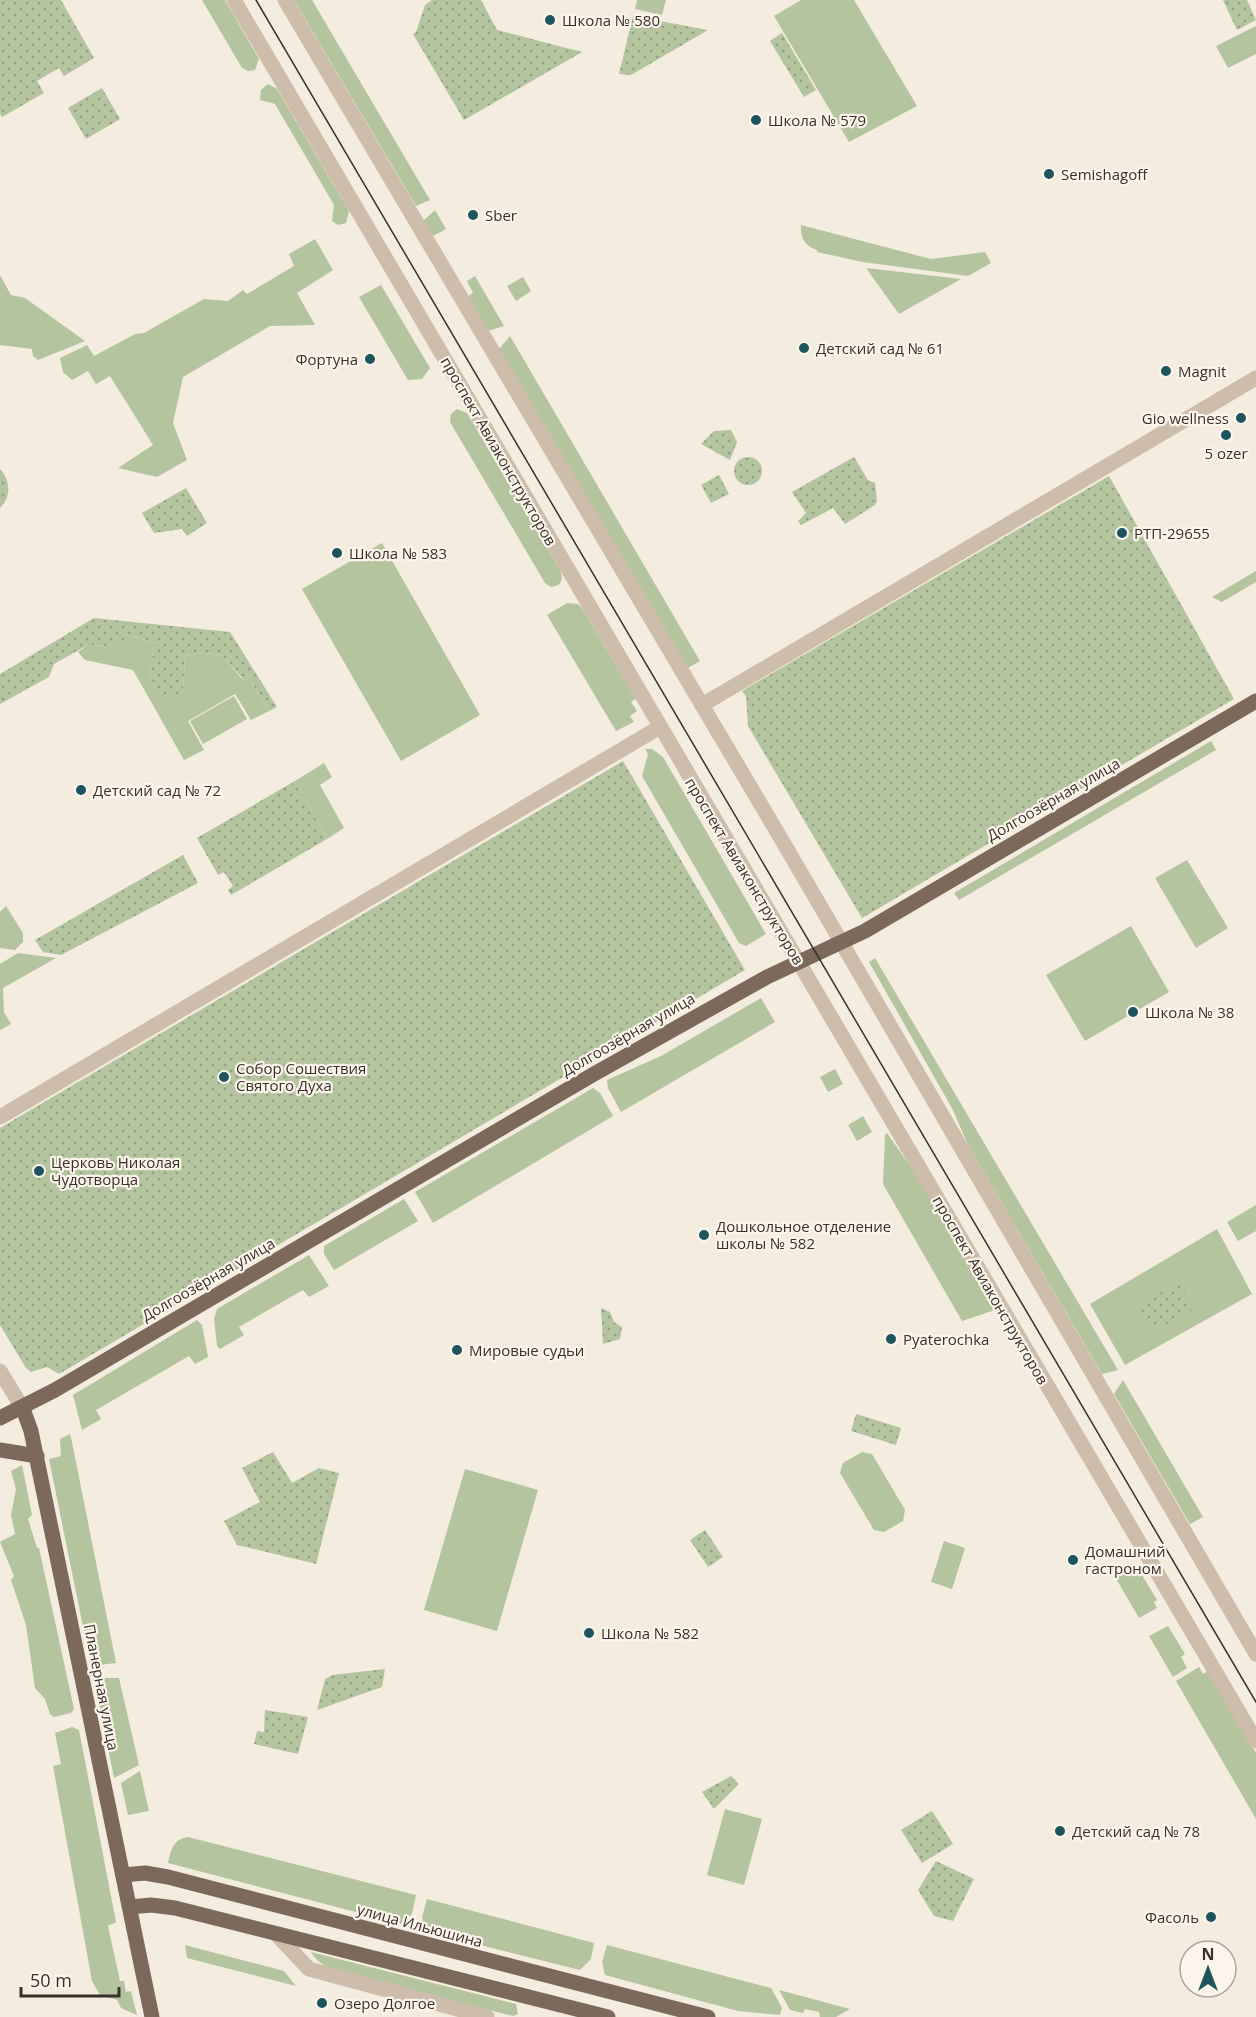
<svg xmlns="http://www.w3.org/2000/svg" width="1256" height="2017" font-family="'Open Sans',sans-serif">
	<defs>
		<pattern id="park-dots" width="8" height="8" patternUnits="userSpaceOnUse" patternTransform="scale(1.5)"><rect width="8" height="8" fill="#b4c49e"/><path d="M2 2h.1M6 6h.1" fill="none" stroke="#93a081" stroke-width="1.8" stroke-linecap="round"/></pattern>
	</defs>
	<rect width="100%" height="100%" fill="#f4ecdf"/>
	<!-- grass -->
	<g fill="#b4c49e">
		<path d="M202,0H225L259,59L255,70L248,71L242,68Z"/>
		<path d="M294,0H312L430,200L416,206Z"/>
		<path d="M637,0H666L662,15L635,9Z"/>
		<path d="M801,0H854L917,106L849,142L774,16Z"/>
		<path d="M1256,26V54L1228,68L1216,46Z"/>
		<path d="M268,84L277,89L349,211L346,223L338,225L332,221L334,205L275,104L260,100L261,90Z"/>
		<path d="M435,210L446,229L433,236L423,221Z"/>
		<path d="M801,225L931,259L985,252L991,263L968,276L863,262L817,252V250C805,246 800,238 801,225Z"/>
		<path d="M315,239L333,270L297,293L315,325L270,326L183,377L173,423L187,460L157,477L118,468L153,445L110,376L96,384L88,371L72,380L63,372L60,358L87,345L94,356L135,334L144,333L204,299L228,301L243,290L247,294L294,266L289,254Z"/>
		<path d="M866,268L961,279L899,314Z"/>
		<path d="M0,275L11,295L25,298L85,341L38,360L33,356L32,349L0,345Z"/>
		<path d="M475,276L504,326L488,331L468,296L473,293L467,281Z"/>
		<path d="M523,277L531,291L516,301L507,286Z"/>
		<path d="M381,285L430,368L422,379L408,380L359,297Z"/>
		<path d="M510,336L700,661L688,668L499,349Z"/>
		<path d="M457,409L467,413L561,572L562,579L559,585L551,587L545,583L450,422L451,414Z"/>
		<path d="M382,543L480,715L401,761L302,589Z"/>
		<path d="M1256,571V582L1222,602L1212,597Z"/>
		<path d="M567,603L578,604L582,608L636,699L631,702L637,711L630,716L634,722L616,731L547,615Z"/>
		<path d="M125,634L154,643L150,677L183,689L185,656L205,653L222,655L242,679L250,680L269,711L251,720L235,694L188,721L204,750L184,760L133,670L85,660L78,652L88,645L106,646Z"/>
		<path d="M234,696L247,719L203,744L190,721Z"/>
		<path d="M1211,741L1216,750L959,900L954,893Z"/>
		<path d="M645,749H652L663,757L766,934L746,946L739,943L642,776L648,754Z"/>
		<path d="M324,763L332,777L320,785L344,828L327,839L295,781Z"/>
		<path d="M1187,860L1228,928L1196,948L1155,878Z"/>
		<path d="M6,906L23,933V942L15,950L0,948V912Z"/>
		<path d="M1131,926L1169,992L1085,1041L1046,975Z"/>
		<path d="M18,953L56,958L3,988L4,1012L11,1024L0,1030V964Z"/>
		<path d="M875,958L1118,1370L1102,1374L968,1145L953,1110L869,962Z"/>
		<path d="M761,998L775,1022L621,1112L608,1088L607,1080L661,1056Z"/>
		<path d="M835,1069L843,1084L828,1092L820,1077Z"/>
		<path d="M593,1088L600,1093L613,1116L433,1223L415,1192Z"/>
		<path d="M863,1116L872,1132L857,1141L848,1125Z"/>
		<path d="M887,1133L915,1173L995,1310L962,1321L883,1184L885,1135Z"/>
		<path d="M404,1199L418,1221L334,1270L324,1254V1246Z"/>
		<path d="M1256,1205V1231L1238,1241L1227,1222Z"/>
		<path d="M1217,1229L1252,1294L1125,1365L1090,1304Z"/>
		<path d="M309,1255L329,1286L309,1297L303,1290L239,1327L244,1335L220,1349L217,1346L214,1319L217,1309Z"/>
		<path d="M197,1320L202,1325L208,1357L195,1364L189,1356L96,1410L101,1419L82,1430L73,1395Z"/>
		<path d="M1123,1380L1203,1517L1190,1524L1114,1394Z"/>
		<path d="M70,1434L72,1442L116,1663L91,1666L49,1459L61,1456L60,1439Z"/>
		<path d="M862,1452L872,1454L905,1510L903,1521L884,1532L874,1530L840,1473L843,1463Z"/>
		<path d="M22,1465L32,1515L28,1519L37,1548H39L74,1709L71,1713L54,1717L50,1714L45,1699L35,1688L26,1625L11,1580L14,1576L0,1542L15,1534L11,1515L16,1489L11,1471Z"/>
		<path d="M465,1469L538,1490L497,1631L424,1610Z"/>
		<path d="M944,1541L965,1548L952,1589L931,1582Z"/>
		<path d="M1139,1570L1157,1600L1154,1602L1157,1608L1139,1618L1115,1577Z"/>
		<path d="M1168,1626L1185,1654L1181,1657L1187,1668L1173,1677L1149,1636Z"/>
		<path d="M1199,1667L1203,1674L1208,1671L1256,1753V1819L1176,1681Z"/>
		<path d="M94,1678H119L139,1765L114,1778Z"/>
		<path d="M72,1727L79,1730L116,1922L108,1926L120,1981H124L126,1992L131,1991L137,2015L121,2008L117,2000L100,1995L92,1981L53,1766L61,1764L55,1733Z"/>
		<path d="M140,1771L149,1811L128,1815L121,1783Z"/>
		<path d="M725,1809L762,1819L744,1885L707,1875Z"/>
		<path d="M188,1837L416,1895L412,1914L402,1924L168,1863C171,1850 173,1839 188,1837Z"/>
		<path d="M427,1899L594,1943L591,1959L580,1970L425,1931L422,1917Z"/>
		<path d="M185,1945L284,1971L296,1986L187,1958Z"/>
		<path d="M607,1945L771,1988L782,2008L780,2015L738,2011L605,1975L602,1962Z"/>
		<path d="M311,1952L516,2004L518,2014L513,2016L353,1976C338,1971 319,1967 311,1952Z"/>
		<path d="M779,1990L850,2009L836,2017H820L819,2012L805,2009L803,2013L790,2010Z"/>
	</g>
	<!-- park -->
	<g fill="url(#park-dots)">
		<path d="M0,0H61L94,58L64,76L59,68L37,81L44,93L2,117L0,113Z"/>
		<path d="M432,0H481L497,30L582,52L464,120L413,34L416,32L425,5Z"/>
		<path d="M1223,0H1247L1256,20L1237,30Z"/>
		<path d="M633,16L708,30L631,75L619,74Z"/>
		<path d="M782,33L816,90L804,97L770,41Z"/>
		<path d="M102,88L120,119L86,139L68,108Z"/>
		<path d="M731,430L737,442L730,460L701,444L714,431Z"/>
		<path d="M854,457L868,480L875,483L877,501L875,505L845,524L833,508L801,525L798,521L806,513L792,492Z"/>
		<circle cx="748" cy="471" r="14"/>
		<path d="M0,469C11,481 11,497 0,508Z"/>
		<path d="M719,475L729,494L711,503L701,485Z"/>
		<path d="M1109,476L1234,699L862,918L748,726L746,696L742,691Z"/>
		<path d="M186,488L207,523L187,536L182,529L154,533L142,513Z"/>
		<path d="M94,618L230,632L277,707L269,711L250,680L243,679L222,655L205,653L185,656L183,689L175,698L161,694L150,677L154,643L125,634L124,641L106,646L88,645L54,664L49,677L0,704V674Z"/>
		<path d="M623,761L745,970L59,1374L47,1367L31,1372L26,1368L0,1325V1128Z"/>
		<path d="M295,781L327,839L231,895L228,890L233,886L224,872L218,875L197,838Z"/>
		<path d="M183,855L198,883L61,955L43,952L35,940Z"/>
		<path d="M1178,1282L1194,1309L1152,1333L1137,1307Z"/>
		<path d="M601,1308L610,1312L614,1322L622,1327L620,1339L603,1344Z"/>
		<path d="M856,1414L901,1428L896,1445L851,1431Z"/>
		<path d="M273,1452L292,1483L319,1468L339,1473L316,1564L237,1545L224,1521L260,1502L242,1468Z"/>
		<path d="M705,1530L723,1557L708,1567L690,1540Z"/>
		<path d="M385,1669L382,1687L317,1710L325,1679L332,1675Z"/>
		<path d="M265,1710L308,1717L298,1754L254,1744L257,1731L264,1732Z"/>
		<path d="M731,1776L739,1784L714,1809L702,1792Z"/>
		<path d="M932,1811L953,1844L922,1863L901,1830Z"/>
		<path d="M936,1861L974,1879L953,1921L934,1916L918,1890Z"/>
	</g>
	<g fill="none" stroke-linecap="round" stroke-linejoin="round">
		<!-- minor -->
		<g stroke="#cdbdaa" stroke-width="15">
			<path d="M234,0L1256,1741"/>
			<path d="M285,0L783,842L1256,1654"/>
			<path d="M702,705L1256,378"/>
			<path d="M0,1117L660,727"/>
			<path d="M0,1371L23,1409"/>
			<path d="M276,1934L309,1969L487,2017"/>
		</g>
		<!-- major -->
		<g stroke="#7d695a" stroke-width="15">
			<path d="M23,1409L31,1431L152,2017"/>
			<path d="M0,1418L55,1390L594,1074L767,977L865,931L1256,701"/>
			<path d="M0,1450L37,1456"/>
			<path d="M123,1875L145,1873L168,1877L708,2017"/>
			<path d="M130,1907L151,1905L175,1908L608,2017"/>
		</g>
		<!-- tram -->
		<path stroke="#3a302a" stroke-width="1.5" d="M256,0L1256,1702"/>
	</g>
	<!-- markers -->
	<g fill="#1d545e" stroke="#fbf5ec" stroke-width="2">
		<circle cx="550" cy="20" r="6"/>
		<circle cx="756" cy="120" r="6"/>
		<circle cx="1049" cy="174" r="6"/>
		<circle cx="473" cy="215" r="6"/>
		<circle cx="804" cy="348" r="6"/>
		<circle cx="370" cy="359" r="6"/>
		<circle cx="1166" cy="371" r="6"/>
		<circle cx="1241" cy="418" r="6"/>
		<circle cx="1226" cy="435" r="6"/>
		<circle cx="1122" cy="533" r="6"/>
		<circle cx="337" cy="553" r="6"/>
		<circle cx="81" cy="790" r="6"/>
		<circle cx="1133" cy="1012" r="6"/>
		<circle cx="224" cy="1077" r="6"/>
		<circle cx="39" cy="1171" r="6"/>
		<circle cx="704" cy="1235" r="6"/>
		<circle cx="891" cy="1339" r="6"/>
		<circle cx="457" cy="1350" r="6"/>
		<circle cx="1073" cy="1560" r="6"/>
		<circle cx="589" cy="1633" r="6"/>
		<circle cx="1060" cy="1831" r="6"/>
		<circle cx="1211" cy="1917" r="6"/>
		<circle cx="322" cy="2003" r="6"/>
	</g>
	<g text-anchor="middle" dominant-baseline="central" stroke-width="4.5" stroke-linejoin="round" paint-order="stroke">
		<!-- poi labels -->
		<g font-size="15" fill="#3a302a" stroke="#fbf5ec" text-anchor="start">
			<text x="562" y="20">Школа № 580</text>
			<text x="768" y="120">Школа № 579</text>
			<text x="1061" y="174">Semishagoff</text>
			<text x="485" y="215">Sber</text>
			<text x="816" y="348">Детский сад № 61</text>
			<text x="358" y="359" text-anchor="end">Фортуна</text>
			<text x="1178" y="371">Magnit</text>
			<text x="1229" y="418" text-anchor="end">Gio wellness</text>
			<text x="1226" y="453" text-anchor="middle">5 ozer</text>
			<text x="1134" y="533">РТП-29655</text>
			<text x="349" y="553">Школа № 583</text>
			<text x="93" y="790">Детский сад № 72</text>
			<text x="1145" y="1012">Школа № 38</text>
			<text x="236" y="1068">Собор Сошествия<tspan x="236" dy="17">Святого Духа</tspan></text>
			<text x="51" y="1162">Церковь Николая<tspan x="51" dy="17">Чудотворца</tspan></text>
			<text x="716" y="1226">Дошкольное отделение<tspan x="716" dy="17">школы № 582</tspan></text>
			<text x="903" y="1339">Pyaterochka</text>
			<text x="469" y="1350">Мировые судьи</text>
			<text x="1085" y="1551">Домашний<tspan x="1085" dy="17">гастроном</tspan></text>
			<text x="601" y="1633">Школа № 582</text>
			<text x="1072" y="1831">Детский сад № 78</text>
			<text x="1199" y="1917" text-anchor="end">Фасоль</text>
			<text x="334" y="2003">Озеро Долгое</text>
		</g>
		<!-- street labels -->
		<g font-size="15" fill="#3a302a" stroke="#fbf5ec">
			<text transform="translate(499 451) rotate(60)">проспект Авиаконструкторов</text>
			<text transform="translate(1053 799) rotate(-30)">Долгоозёрная улица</text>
			<text transform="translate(745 871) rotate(59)">проспект Авиаконструкторов</text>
			<text transform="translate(628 1034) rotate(-30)">Долгоозёрная улица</text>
			<text transform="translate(208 1279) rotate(-30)">Долгоозёрная улица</text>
			<text transform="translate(991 1290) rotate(60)">проспект Авиаконструкторов</text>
			<text transform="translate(102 1687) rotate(79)">Планерная улица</text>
			<text transform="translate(420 1925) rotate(15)">улица Ильюшина</text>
		</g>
	</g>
	<!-- north arrow -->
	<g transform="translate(1208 1969)"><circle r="28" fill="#fbf5ec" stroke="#aea69e" stroke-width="1.5"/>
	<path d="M0-4.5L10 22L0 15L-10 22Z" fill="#1d545e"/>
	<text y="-9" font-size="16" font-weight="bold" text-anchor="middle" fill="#3a302a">N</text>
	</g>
	<!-- scale -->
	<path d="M21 1987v9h98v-9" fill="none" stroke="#3a302a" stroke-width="3"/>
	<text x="30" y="1987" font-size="18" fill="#3a302a" stroke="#fbf5ec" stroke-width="4.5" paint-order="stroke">50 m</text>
</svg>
